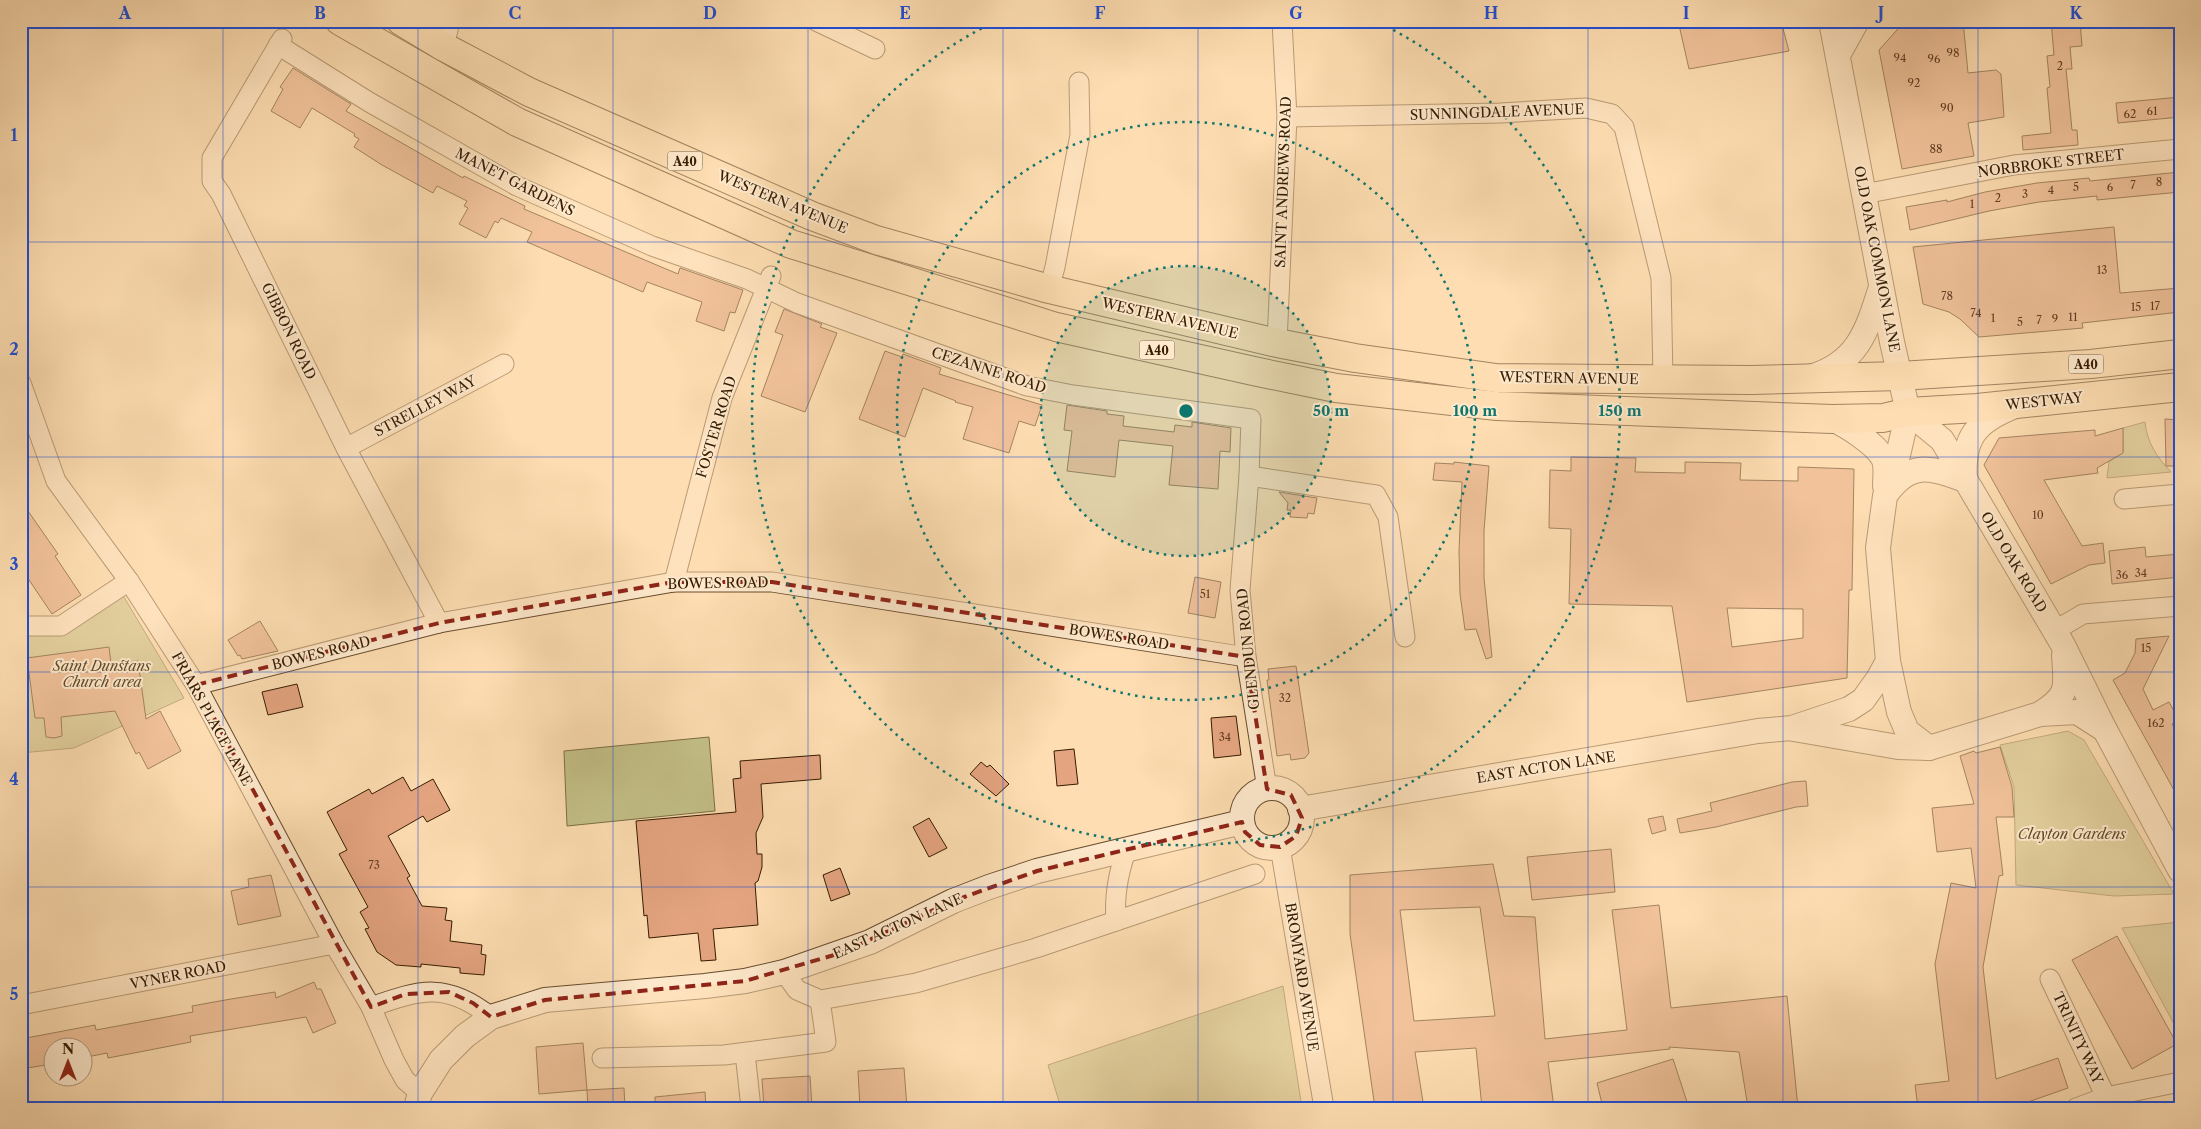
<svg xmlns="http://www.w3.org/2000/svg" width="2201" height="1129" font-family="'Libre Caslon Text',serif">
	<rect width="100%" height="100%" fill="#fdddb1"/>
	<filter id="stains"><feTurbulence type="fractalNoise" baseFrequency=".004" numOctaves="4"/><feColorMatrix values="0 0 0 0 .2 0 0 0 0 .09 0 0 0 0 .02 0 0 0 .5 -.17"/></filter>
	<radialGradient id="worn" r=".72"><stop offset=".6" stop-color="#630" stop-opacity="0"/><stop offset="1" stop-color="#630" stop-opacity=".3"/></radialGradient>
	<!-- green -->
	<g fill="#c4c088" stroke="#7d6e44">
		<path d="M2145,422C2147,443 2157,457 2171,472L2107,478L2109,462L2123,452V428Z"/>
		<path d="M121,592L184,698L74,748L21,753V632Z"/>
		<path d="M2068,731L2084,740L2174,894L2114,896L2016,885L2014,787L2000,745Z"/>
		<path d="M709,737L715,811L567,826L564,751Z"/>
		<path d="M2180,922V1035L2122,928Z"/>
		<path d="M1283,986L1302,1108H1061L1048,1065Z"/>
	</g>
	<!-- building -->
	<g fill="#e4a480" stroke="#361b01" fill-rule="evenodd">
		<path d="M1699,21H1781L1789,51L1689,69L1679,25Z"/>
		<path d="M1905,21H1963L1968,73L1996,70L2001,74L2004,117L1968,123L1974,156L1902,169L1879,50Z"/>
		<path d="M2051,21H2080L2082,46L2070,47L2072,69H2066L2072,130H2077L2078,145L2023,150L2022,136L2051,133L2047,88L2050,87L2047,56L2054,55Z"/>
		<path d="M293,68L351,104L346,111L463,178L464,176L525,206L524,209L678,274L680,268L743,290L735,313L730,312L724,331L696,321L702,302L647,282L643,292L527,242L532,232L501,218L498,223L495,221L486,238L459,224L468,208L464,206L467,201L437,186L433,193L382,165L354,147L359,139L354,136L355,134L312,108L300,128L271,111L283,89L280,87Z"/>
		<path d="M2180,97V117L2118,123L2116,103Z"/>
		<path d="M2180,172V192L2097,200V196L2039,202L1989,211L1910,230L1906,207L1947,200V202L1985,192L2037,183L2089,178L2090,181Z"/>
		<path d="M2114,227L2120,293L2180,288V312L2082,323L2083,328L1979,337L1960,319L1949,312L1923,304L1913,247Z"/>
		<path d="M784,309L822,324L820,327L837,333L805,412L761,396L783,335L775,332Z"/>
		<path d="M885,351L902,357L903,354L941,368L939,374L1042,405L1035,426L1019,421L1009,453L963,439L973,407L955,402L956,401L923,388L905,437L859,419Z"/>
		<path d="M1067,405L1107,411V414L1124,416L1123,426L1174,432L1175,425L1192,427V422L1231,428L1230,452L1220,451L1218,489L1169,485L1173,446L1119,440L1115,477L1067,471L1072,431L1064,430Z"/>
		<path d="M2165,419L2180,420V466H2166Z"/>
		<path d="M2123,428V453L2097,468L2098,473L2044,480L2082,546L2103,543L2105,563L2089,565L2051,584L1984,465L1999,438L2095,430V436Z"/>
		<path d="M1571,457L1636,458L1635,472L1685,473V462L1741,463L1740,480L1798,481V467L1854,469L1852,590H1849L1847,678L1687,702L1672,606L1569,604L1571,529L1549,528L1550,470L1571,471ZM1727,608L1803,609V638L1732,647Z"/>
		<path d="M1454,462L1489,466L1484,531V578L1492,657L1486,659L1476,629L1465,630L1460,594L1459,551L1462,482L1433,480L1435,463L1454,464Z"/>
		<path d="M1279,492L1317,498L1314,514L1308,513L1307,518L1290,517L1291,510H1287L1288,503Z"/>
		<path d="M21,501L58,554L55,556L81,595L52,614L25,574L28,572L21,562Z"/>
		<path d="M2145,547L2146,557L2180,554V577L2112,584L2109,551Z"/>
		<path d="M1195,577L1221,582L1215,618L1188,613Z"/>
		<path d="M260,621L278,651L242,659L240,655L238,656L228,640Z"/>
		<path d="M2169,636L2143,689L2153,710L2169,702L2179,720L2172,724L2180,739V801L2113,680L2125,673L2135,653L2136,639Z"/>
		<path d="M109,647L111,664L138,661L146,719L160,711L181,751L148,769L139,752L136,754L115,711L61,717L62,736L54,738L46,737L44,718H35L27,658Z"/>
		<path d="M1296,666L1309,753L1305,758L1291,760L1290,754L1277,756L1267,680H1269L1268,669Z"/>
		<path d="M297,684L303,707L268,715L262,692Z"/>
		<path d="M1236,716L1241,755L1214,758L1211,718Z"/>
		<path d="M2000,747L2012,787L2014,817H1996L2003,875L1999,876L1983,967L1996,1079L2058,1058L2068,1088L2011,1108H1918L1915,1085L1949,1081L1935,964L1951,883L1976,888L1971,848L1937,852L1932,808L1974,804L1960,756L1974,751L1976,753Z"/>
		<path d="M1074,749L1078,784L1057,786L1054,751Z"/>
		<path d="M820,755L821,779L761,784L763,817L756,833L757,854H762V867L758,881L755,883L758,925L713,929L716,960L701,961L698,933L649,938L647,915L644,916L636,821L736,812L733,779L741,778L740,761Z"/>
		<path d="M981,762L987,767L990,765L1009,784L996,796L970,774Z"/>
		<path d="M403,777L411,791L433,779L450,810L427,822L423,816L388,836L410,876L407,878L422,906L447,908L445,920L452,921L450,941L482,945L481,954L486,955L484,975L460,973V968L421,964V967L396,965L377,952L365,929L369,928L360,912L368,907L339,854L347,850L327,812L369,789L372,794Z"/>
		<path d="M1806,781L1808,806L1796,807L1716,827L1680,833L1677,819L1712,811L1710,803L1792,782Z"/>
		<path d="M1663,816L1666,830L1652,834L1648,819Z"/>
		<path d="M929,818L947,848L929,857L913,827Z"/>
		<path d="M1611,849L1615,892L1532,900L1527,857Z"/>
		<path d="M1493,864L1504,916L1535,917L1545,1039L1627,1030L1612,910L1659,905L1671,1008L1787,996L1798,1108H1748L1739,1052L1669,1047L1670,1049L1548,1062L1554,1108H1482L1476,1048L1415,1052L1424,1108H1375L1350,934V875ZM1480,907L1495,1016L1414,1021L1400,910Z"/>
		<path d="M840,868L850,894L831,901L823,875Z"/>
		<path d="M271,875L281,916L238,925L231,891L249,887L248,879Z"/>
		<path d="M2117,936L2177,1044L2132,1069L2072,960Z"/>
		<path d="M314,982L317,989H321L336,1023L313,1033L306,1017L190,1036L191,1042L108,1058L107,1053L82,1058V1046H52V1064L21,1069V1039L95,1025L96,1030L166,1017L193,1012L192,1006L231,999L275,992L276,998Z"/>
		<path d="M583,1043L587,1090L539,1094L536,1047Z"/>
		<path d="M1673,1059L1689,1108H1603L1597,1083Z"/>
		<path d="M904,1068L907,1108H860L858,1071Z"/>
		<path d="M810,1076L812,1108H764L762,1079Z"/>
		<path d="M624,1088L625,1108H588L587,1090Z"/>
		<path d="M705,1092L706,1108H655V1097Z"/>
	</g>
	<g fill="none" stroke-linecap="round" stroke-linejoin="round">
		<!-- minor casing -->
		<g stroke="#684c2d" stroke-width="21">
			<g id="minor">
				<path d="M816,21L875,49"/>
				<path d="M282,39L212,158V181L221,194L346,448L439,623"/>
				<path d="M278,45L369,102L517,186L652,246L747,279L797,303L1027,386L1073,395L1251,419L1249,476L1240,590L1246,657L1267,789"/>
				<path d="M444,47L450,21"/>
				<path d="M1287,117L1500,113L1586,108L1612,114L1624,127L1661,278L1663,379"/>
				<path d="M1864,194L2014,165L2180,149"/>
				<path d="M1049,289L1055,267L1080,135L1079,82"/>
				<path d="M1277,343L1287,117L1282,21"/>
				<path d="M21,383L56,481L129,581L196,685L334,944L371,1007L394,1060L405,1080L420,1093"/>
				<path d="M346,448L504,364"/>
				<path d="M1249,476L1376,495L1388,517L1405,637"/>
				<path d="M2124,499L2180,494"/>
				<path d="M674,582L722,398L771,276"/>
				<path d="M21,626H61L129,581"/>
				<path d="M2054,631L2083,614L2180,606"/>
				<path d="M196,685L439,623L674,582H772L1246,657"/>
				<path d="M1280,847L1324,1108"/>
				<path d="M1116,921C1114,897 1118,874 1126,851"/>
				<path d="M784,972L797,990L820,1000L916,983L1036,948L1255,874"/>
				<path d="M2050,979L2106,1097"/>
				<path d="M21,1005L334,944"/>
				<path d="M371,1007C421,989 447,982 491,1017"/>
				<path d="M745,1053L751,1108"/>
				<path d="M602,1058L724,1055L826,1042L820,1000"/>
				<path d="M2076,1108L2106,1097L2180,1082"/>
			</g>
		</g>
		<!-- tertiary casing -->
		<g stroke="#684c2d" stroke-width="26">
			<g id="tertiary">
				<path d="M1831,21L1892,342L1908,412L1898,455L1885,496L1878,548L1888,661L1899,712L1907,731L1929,748"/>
				<path d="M1838,55L1857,21"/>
				<path d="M1810,377C1858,363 1867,331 1881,287"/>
				<path d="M1908,412L1942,440L2063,645L2105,730L2180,870"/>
				<path d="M1832,419C1847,426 1876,444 1883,458C1887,465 1885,479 1885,486"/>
				<path d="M1965,480C1962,438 1976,421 2015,406"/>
				<path d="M1887,493C1911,460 1931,468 1965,480"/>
				<path d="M2040,714L2077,712L2105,730"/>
				<path d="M1794,729L1898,747L1929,748L2040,714C2070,695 2066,687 2064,655"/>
				<circle cx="1272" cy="818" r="30"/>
				<path d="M1300,809L1758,731L1792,728L1849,709L1863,700L1878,679L1888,661"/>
				<path d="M416,1108L420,1093L441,1060L465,1036L491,1017L545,1000L705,986L745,981L784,972L870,942L953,901L989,887L1037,871L1242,822"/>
			</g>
		</g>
		<!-- trunk casing -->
		<g stroke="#361b01" stroke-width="30">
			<g id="trunk">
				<path d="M340,21L517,122L791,244L1056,327L1258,372L1336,388L1497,406L1832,419L1883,418L1908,412L1977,408L2180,387"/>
				<path d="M401,21L444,47L529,92L812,216L876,240L1049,289L1277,343L1355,358L1496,378L1752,380L1900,376L2091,364L2180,354"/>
			</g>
		</g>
		<!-- minor -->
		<use href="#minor" stroke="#fee9cc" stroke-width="19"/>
		<!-- tertiary -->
		<use href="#tertiary" stroke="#fee9cc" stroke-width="24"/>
		<!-- trunk -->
		<use href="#trunk" stroke="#fdddb1" stroke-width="28"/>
	</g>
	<!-- marked area -->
	<path d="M0 0H2201V1129H0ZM674,582H772L1246,657L1267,789L1291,795L1302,818L1296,836L1280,847L1260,845L1245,832L1242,822L1037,871L953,901L841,953L745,981L545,1000L491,1017L473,1003L449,992L406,994L371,1007L196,685L439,623Z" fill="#fdddb1" fill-opacity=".55" fill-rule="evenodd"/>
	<path fill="none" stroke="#8f2418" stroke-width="4" stroke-dasharray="10 6" stroke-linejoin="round" d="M674,582H772L1246,657L1267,789L1291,795L1302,818L1296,836L1280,847L1260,845L1245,832L1242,822L1037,871L953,901L841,953L745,981L545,1000L491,1017L473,1003L449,992L406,994L371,1007L196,685L439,623Z"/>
	<!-- grid -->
	<path fill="none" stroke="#1d4ed8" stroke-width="1" stroke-opacity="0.55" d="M223,21V1108M418,21V1108M613,21V1108M808,21V1108M1003,21V1108M1198,21V1108M1393,21V1108M1588,21V1108M1783,21V1108M1978,21V1108M21,242H2180M21,457H2180M21,672H2180M21,887H2180"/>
	<!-- distance rings -->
	<circle cx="1186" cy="411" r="145" fill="#0f766e" fill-opacity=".12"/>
	<g fill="none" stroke="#0f766e" stroke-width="2.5" stroke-dasharray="2.5 5">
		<circle cx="1186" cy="411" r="145"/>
		<circle cx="1186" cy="411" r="289"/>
		<path d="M1380 23A434 434 0 1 1 992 23"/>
	</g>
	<g text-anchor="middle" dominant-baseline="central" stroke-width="4" stroke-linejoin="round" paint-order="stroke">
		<!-- number labels -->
		<g font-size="11" fill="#623d21">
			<text x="1953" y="53">98</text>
			<text x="1900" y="58">94</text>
			<text x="1934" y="59">96</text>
			<text x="2060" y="66">2</text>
			<text x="1914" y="83">92</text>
			<text x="1947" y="108">90</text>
			<text x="2152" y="111">61</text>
			<text x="2130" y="114">62</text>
			<text x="1936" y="149">88</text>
			<text x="2159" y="182">8</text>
			<text x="2133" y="185">7</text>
			<text x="2076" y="187">5</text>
			<text x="2110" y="187">6</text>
			<text x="2051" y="190">4</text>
			<text x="2025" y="194">3</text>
			<text x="1998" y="198">2</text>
			<text x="1972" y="204">1</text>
			<text x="2102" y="270">13</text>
			<text x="1947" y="296">78</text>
			<text x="2155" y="306">17</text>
			<text x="2136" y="307">15</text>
			<text x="1976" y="313">74</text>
			<text x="2073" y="317">11</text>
			<text x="1993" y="318">1</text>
			<text x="2055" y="319">9</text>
			<text x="2039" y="320">7</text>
			<text x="2020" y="322">5</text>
			<text x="2038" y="515">10</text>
			<text x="2141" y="573">34</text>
			<text x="2122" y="575">36</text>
			<text x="1205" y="594">51</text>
			<text x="2146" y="648">15</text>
			<text x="1285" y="698">32</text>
			<text x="2156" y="723">162</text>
			<text x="1225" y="737">34</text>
			<text x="374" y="865">73</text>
		</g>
		<!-- shield labels -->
		<g fill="#fee9cc" stroke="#72593e" stroke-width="1">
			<rect x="667.5" y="151.5" width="35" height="19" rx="4"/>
			<rect x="1139.5" y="340.5" width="35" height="19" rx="4"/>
			<rect x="2068.5" y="354.5" width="35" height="19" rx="4"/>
		</g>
		<g font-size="12" font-weight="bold" fill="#361b01">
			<text x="685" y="161">A40</text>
			<text x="1157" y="350">A40</text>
			<text x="2086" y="364">A40</text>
		</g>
		<!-- street labels -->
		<g font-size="14" fill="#361b01" stroke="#fee9cc">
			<text transform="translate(1497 112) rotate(-2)">SUNNINGDALE AVENUE</text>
			<text transform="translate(2051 163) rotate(-7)">NORBROKE STREET</text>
			<text transform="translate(515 182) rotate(27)">MANET GARDENS</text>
			<text transform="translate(1283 182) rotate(-88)">SAINT ANDREWS ROAD</text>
			<text transform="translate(783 202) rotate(23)">WESTERN AVENUE</text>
			<text transform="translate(1877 259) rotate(79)">OLD OAK COMMON LANE</text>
			<text transform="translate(1170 318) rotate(13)">WESTERN AVENUE</text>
			<text transform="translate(289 331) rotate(64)">GIBBON ROAD</text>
			<text transform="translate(989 370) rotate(18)">CEZANNE ROAD</text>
			<text transform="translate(1569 378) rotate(1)">WESTERN AVENUE</text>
			<text transform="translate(2044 401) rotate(-6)">WESTWAY</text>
			<text transform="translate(425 406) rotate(-28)">STRELLEY WAY</text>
			<text transform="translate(716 427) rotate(-73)">FOSTER ROAD</text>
			<text transform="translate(2014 562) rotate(59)">OLD OAK ROAD</text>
			<text transform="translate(718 583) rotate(-1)">BOWES ROAD</text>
			<text transform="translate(1119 637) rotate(9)">BOWES ROAD</text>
			<text transform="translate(1248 649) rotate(-96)">GLENDUN ROAD</text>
			<text transform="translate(321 653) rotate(-14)">BOWES ROAD</text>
			<text transform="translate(212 719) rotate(61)">FRIARS PLACE LANE</text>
			<text transform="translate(1546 767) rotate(-9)">EAST ACTON LANE</text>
			<text transform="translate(898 926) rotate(-24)">EAST ACTON LANE</text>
			<text transform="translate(178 975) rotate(-11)">VYNER ROAD</text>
			<text transform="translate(1302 977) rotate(81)">BROMYARD AVENUE</text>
			<text transform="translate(2078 1038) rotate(65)">TRINITY WAY</text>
		</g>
		<!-- park labels -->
		<g font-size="14" font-style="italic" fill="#614d2a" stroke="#fee9cc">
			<text x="102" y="666">Saint Dunstans<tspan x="102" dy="16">Church area</tspan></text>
			<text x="2072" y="834">Clayton Gardens</text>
		</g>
	</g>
	<circle cx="1186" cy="411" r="8" fill="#0f766e" stroke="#fee9cc" stroke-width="2.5"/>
	<g font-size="15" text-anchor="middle" font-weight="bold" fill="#0f766e" stroke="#fee9cc" stroke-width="4" stroke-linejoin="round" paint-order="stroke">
		<text x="1331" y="416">50 m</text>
		<text x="1475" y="416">100 m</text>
		<text x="1620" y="416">150 m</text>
	</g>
	<!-- margin -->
	<rect width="2201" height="1129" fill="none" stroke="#fdddb1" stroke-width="55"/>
	<!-- north arrow -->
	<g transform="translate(68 1062)"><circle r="24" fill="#fee9cc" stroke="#ae977b"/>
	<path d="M0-4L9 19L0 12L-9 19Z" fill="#8f2418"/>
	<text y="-8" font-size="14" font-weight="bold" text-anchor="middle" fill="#361b01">N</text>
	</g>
	<rect x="28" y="28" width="2146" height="1074" fill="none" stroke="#1d4ed8" stroke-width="2"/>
	<g font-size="16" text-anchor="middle" font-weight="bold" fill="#1d4ed8">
		<text x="125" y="19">A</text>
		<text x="320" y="19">B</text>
		<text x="515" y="19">C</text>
		<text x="710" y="19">D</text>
		<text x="905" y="19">E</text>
		<text x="1100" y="19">F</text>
		<text x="1296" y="19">G</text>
		<text x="1491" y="19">H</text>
		<text x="1686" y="19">I</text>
		<text x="1881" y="19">J</text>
		<text x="2076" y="19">K</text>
		<text x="14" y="141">1</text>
		<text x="14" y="355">2</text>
		<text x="14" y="570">3</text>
		<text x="14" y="785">4</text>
		<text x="14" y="1000">5</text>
	</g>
	<rect width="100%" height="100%" filter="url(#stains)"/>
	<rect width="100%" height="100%" fill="url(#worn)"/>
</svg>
